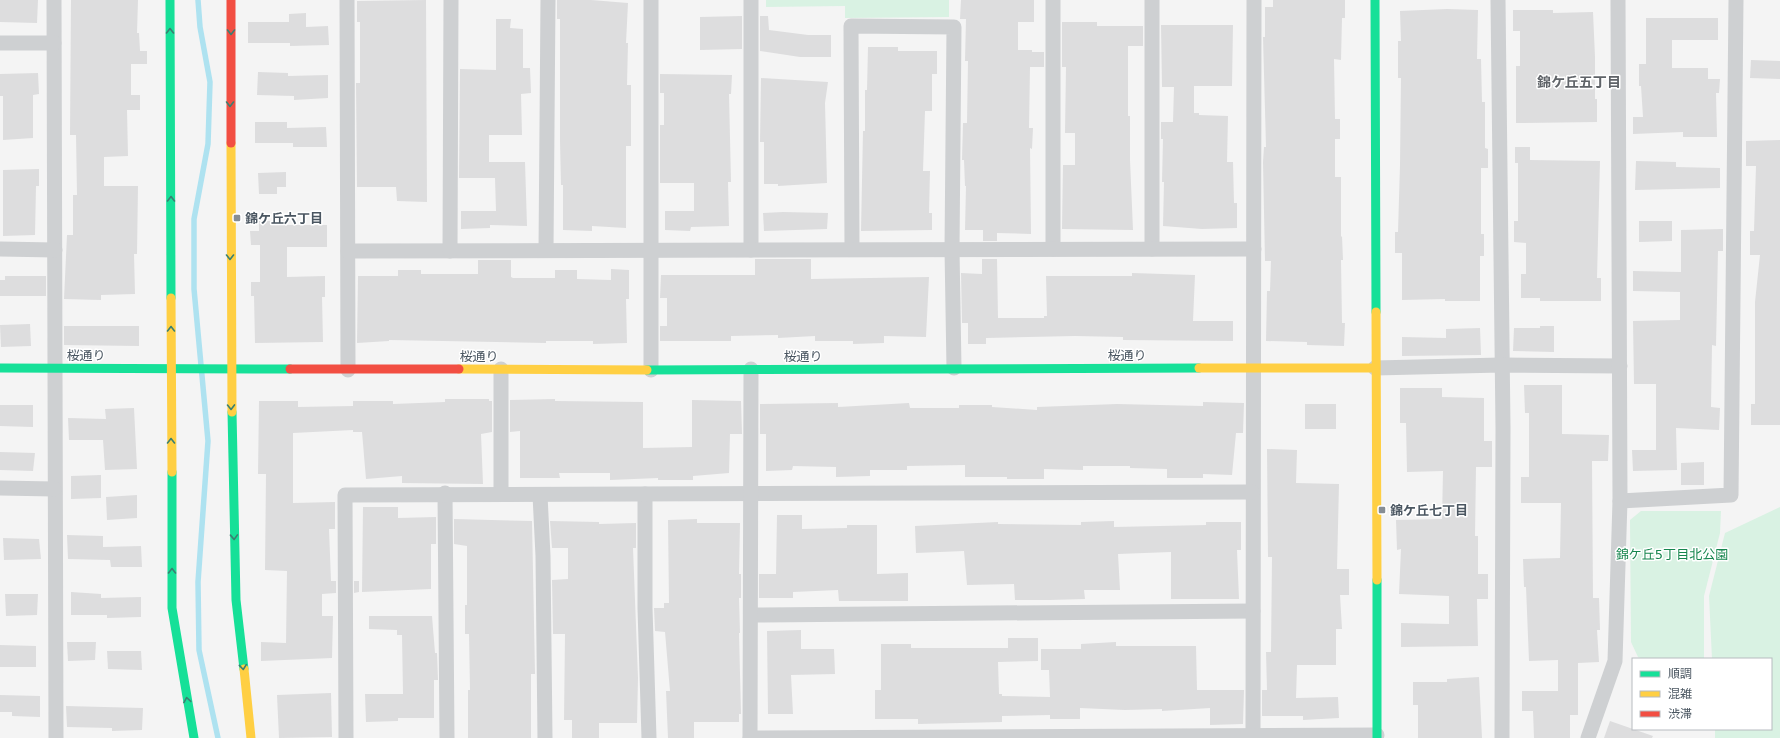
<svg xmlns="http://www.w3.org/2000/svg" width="1780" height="738" font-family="'DejaVu Sans','Noto Sans JP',sans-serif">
	<rect width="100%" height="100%" fill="#f4f4f4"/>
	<!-- green -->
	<g fill="#d9f2e3">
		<path d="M766,0H949V17L845,18V6L766,7Z"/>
		<path d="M1780,507V738H1715V729H1771V659H1712L1709,596L1725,533Z"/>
		<path d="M1641,511H1721L1720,533L1704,596V659H1644L1638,657L1631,642L1630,520Z"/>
	</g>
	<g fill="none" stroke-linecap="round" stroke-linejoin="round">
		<!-- stream -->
		<path stroke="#aee2f0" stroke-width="5.5" d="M198,0L200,27L210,82L208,144L194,219V289L208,441L198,582L199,650L218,738"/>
	</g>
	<!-- building -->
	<g fill="#ddddde">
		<path d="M0,0H38L37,23L0,22Z"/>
		<path d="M71,0H138L137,33H139L140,51H147V64H131V95H140V110H127L128,156L104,157V186H138L137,254H134L135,294L101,295V300L64,299L67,235H73V195H77L76,135H70Z"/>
		<path d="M426,0L427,202L397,201L396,187H357L356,83H360V22H357V1Z"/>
		<path d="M557,0H591L628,3L626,43H628L627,85H631V146H626V228L592,226V231L563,230V185H561L560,141V19H557Z"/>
		<path d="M961,0H1034V22H1018V50H1032V52H1044V67H1030L1029,128H1033L1032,149L1030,148L1031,234L997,233V241H983V230H965L966,186H965L964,160H962L963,123H967L968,61H965L966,19H960Z"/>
		<path d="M1273,0H1345V18H1342L1341,60L1334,59L1335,119H1340V139H1335V177H1341V237L1342,236L1343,260H1341L1342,323H1345L1344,346L1307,345V342L1266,341L1267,291H1270L1271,261H1265L1263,162L1264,147H1266L1263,37H1265V7H1273Z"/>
		<path d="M1447,9L1478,10L1477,59H1481L1482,102H1485V148L1488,149V168H1481V234H1484V256H1480V301H1445V299L1402,300V253H1395V232H1398L1400,165L1401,78H1398V41H1401L1400,11Z"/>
		<path d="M1513,10H1553V13L1593,12L1595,57V99H1597V122L1516,123V66H1520V31H1513Z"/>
		<path d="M306,13V27L328,26L329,45L290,46V43H248V22H289V14Z"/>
		<path d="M742,16V49L700,50V17Z"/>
		<path d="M760,16H768L769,30L808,35H831V57H800L760,51Z"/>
		<path d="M1646,18H1718V40H1672V68H1708V79H1720L1719,93H1716L1717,137H1683V132L1633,134V117H1643L1641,86H1639V64H1646Z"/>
		<path d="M496,19H511L510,28L523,29V68H530L531,93L521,94L522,135H489V162H525L527,226L490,225V228L461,229V211H496L495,178H459L460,69L496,70Z"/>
		<path d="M1062,22H1097V26H1143V46H1128V116H1130V160L1133,230L1062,229L1063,165H1075V133H1065L1066,67H1062Z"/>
		<path d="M1161,25H1233L1232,86H1194V113H1199V115L1228,116L1227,162H1233L1234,203H1237V228L1202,229L1163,226L1164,182H1162L1163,139H1161V122H1173L1174,87H1162Z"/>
		<path d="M868,47H898V51H937V74H932V111H925L923,171H930L929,213H932V230L861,231L863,131H865V90H867Z"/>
		<path d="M1751,60L1780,61V79L1750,78Z"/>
		<path d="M258,72L288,73V76L328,75V98L294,100V96L257,95Z"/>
		<path d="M38,73L39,94L33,95V138L3,140V96H0V74Z"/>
		<path d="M660,74L732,75L731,94H729L731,182H728L729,226L691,227L690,231L665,230V211H694V183H660V125H664V93H660Z"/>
		<path d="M761,78L828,82L825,103L827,183L778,186V184H764V142H760Z"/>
		<path d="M255,122H287V128L326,127L327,147H293V143H255Z"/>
		<path d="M1780,140V425H1751V404H1755V302L1760,255H1750V231H1754L1756,166H1746V141Z"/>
		<path d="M1515,147H1530V160L1600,161L1597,278H1601V301H1540V298H1521V274H1526V243L1514,242V221H1518V163H1515Z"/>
		<path d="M1636,161L1676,162V167L1720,168V188L1635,190Z"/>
		<path d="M39,169V186H36L35,235L3,236V170Z"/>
		<path d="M286,172V187H277V194H259L258,173Z"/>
		<path d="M783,212L828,213L827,229L764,231L763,213Z"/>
		<path d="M259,221H286V225H327V247H287V277L325,276V297H322L323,342L255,343L254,296H251V282H260V245H251L250,231H259Z"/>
		<path d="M1639,221H1672V241L1639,242Z"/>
		<path d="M1723,229V251H1718L1716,346L1712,345L1711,407L1720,408L1719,430L1676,428L1677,470L1633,471L1632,450H1656V384H1634L1633,321L1680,320V292L1633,291V271L1681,272V230Z"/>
		<path d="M755,259H811V279L929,277L926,337L884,336V343L853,344V341H815V336L778,338V335L731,336V341H660V326H667V298H660L661,275H755Z"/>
		<path d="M982,259H997L998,318H1044V316H1047L1046,276H1132V273L1195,275L1193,321H1233V341L1123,340V337L1075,336L986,338V344H968V323H962L961,273L982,274Z"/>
		<path d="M478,260H511V277L513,278H555V270H577V279L611,280V269L629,270V299H626L627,343L593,344V341H546V343L389,340V341L357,343L358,276H398V270H421V274H478Z"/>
		<path d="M5,276H46V296H0V280H5Z"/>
		<path d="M30,324L31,346L1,347L0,325Z"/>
		<path d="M64,326H139V346L64,345Z"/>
		<path d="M1540,326H1554V352L1513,351L1514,328H1540Z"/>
		<path d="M1480,328L1481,355L1402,356V337L1446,338V329Z"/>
		<path d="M1524,385H1562V434L1609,435L1608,461H1592L1593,598H1599L1600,630H1597L1599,662L1578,663V715H1570V738H1534L1533,711H1522V691H1558V660L1529,661L1526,587H1524L1523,559L1560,558L1561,503H1521V477H1529V413H1525Z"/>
		<path d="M1400,388H1442V397L1484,398V441H1492V467H1476L1475,536H1478V574H1488V599H1477L1478,646L1401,647V623L1449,624V596L1399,594L1401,549L1397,550L1396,520L1442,519L1443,471L1407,472L1406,423H1400Z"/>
		<path d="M445,399H489V401H492V432L481,434L483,484L402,483V476L366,479L362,432H353V430L293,433V503L335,502V529H329L331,581H336V593L322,594V616H333L332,658L261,661V642L286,643L287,571L265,570L266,474H258L259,401H298V407L353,406V401H393V404L445,402Z"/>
		<path d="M555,399V401L643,402V448L692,447V400L741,401L742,434H730L729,473L693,476V480H658V478L610,480V473H559L560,478H520V431L510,432V400Z"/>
		<path d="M1203,402L1244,403L1243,433H1236L1232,475L1203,474V478H1167V469L1130,468V466H1083V470L1044,469V479H1007V477H965V465L907,466V470H870V476L836,477V467L793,466L792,470L766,471V434H760V404L838,403V407L909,403L910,408H959V405H992V407L1037,410V407L1117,404L1203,406Z"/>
		<rect x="1305" y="404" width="31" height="25"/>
		<path d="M0,405H33V427L0,426Z"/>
		<path d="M134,408L137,469L105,470L103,440H69L68,418L106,419L105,409Z"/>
		<path d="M1267,449L1297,450L1296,483L1339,484L1337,569H1349V595H1340L1342,629H1336V665H1297L1296,698L1338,697L1339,718L1303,720V716H1262V690H1267L1266,652H1271L1272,557H1268Z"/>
		<path d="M0,452L35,453L33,471L0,470Z"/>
		<path d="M1704,462V485H1681V463Z"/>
		<path d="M101,475V498L71,499V476Z"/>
		<path d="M137,495V518L107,520L106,497Z"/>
		<path d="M363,507H398V518L436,517V544H431V589L362,592Z"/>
		<path d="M777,515H802V529L847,528V525H877V574L908,573V601H839L838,590L793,592V598H759V574H776Z"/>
		<path d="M454,519L532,521L535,674H531V738H468V690H470L469,634H465V605H467V546L454,544Z"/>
		<path d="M697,519V523H740L739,574H741V598H739L740,633H739L741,714H739V722H694V738H668L666,691H670L665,632L655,631L654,608H664V603H669L668,520Z"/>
		<path d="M550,521L599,522V524L636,523V548H633L638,678L637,723H599V738H572V720H564L565,634H553L552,580L568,579V548H552Z"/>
		<path d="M1114,521V527L1206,525V522H1241V550H1237L1239,599H1171V552L1118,554L1120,590H1084L1085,599L1050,600H1015L1014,584L967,585L964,551L916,553L915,526L998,522V524L1081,525V522Z"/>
		<path d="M67,535L103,536V547L141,546L142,567H111L110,560L68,559Z"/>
		<path d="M3,538L39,539L41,559L4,560Z"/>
		<path d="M354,581H359V592L354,593Z"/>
		<path d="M71,592L101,594V598L141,597V617L107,618V615H71Z"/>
		<path d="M5,594H38L37,615L6,616Z"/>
		<path d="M369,616H432L435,653H437L438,680H434V718H398V721L366,722L365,694H403L402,635H397V630L369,629Z"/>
		<path d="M801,630V649H834L835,674L791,675L793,714H768L767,631Z"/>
		<path d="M1008,638H1038V661L998,662L999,694H1002V696L1050,697L1049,670H1041V649H1081V644L1116,642V646H1196L1197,690H1244L1243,724L1210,725V708L1162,711V709L1125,710L1080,708V719H1050V715L1002,716V722L918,724V719H875V690H881V644H911V648H1008Z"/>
		<path d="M67,642H96L95,660L68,661Z"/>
		<path d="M0,645L36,646V667H0Z"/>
		<path d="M107,651H141L142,670L108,669Z"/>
		<path d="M1479,677L1482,738H1418V705H1413V682H1447V679Z"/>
		<path d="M331,693L332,737L279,738L277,695Z"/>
		<path d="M0,695L40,696V717L12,716V712H0Z"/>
		<path d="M66,706L143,708L142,730L112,731V728L67,727Z"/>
		<path d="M1610,721L1653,736L1652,738H1604Z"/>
	</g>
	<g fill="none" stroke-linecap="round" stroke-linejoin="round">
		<!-- street -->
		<g stroke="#ced0d2" stroke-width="15">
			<path d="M54,0L56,738"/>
			<path d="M347,0L348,370"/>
			<path d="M1053,0V249"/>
			<path d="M1152,0V249"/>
			<path d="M1498,0L1503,428L1502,738"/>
			<path d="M0,43H54"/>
			<path d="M0,249L55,250"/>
			<path d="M852,249L851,26L954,27L952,249L954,368"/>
			<path d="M546,250L548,0"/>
			<path d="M751,250V0"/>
			<path d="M348,251L1254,249"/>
			<path d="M450,251L451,0"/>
			<path d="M1375,368L1501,365L1620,366"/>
			<path d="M501,369V493"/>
			<path d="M651,370V0"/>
			<path d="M0,488L54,489"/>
			<path d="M445,493L447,738"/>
			<path d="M645,494V608L649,738"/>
			<path d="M540,495L543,556L545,738"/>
			<path d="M1620,501L1731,495L1736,0"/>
			<path d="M751,615L1253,611"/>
			<path d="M1253,735L1254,0"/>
			<path d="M346,738L345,495L1252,492"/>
			<path d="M750,738L1377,735"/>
			<path d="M750,738L751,369"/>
			<path d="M1588,738L1615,661L1620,501L1618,0"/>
		</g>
		<!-- fast -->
		<g stroke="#16e098" stroke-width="9">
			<path d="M170,0L171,298"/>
			<path d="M1375,0L1376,312"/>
			<path d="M0,368L290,369"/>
			<path d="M647,370L1199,368"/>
			<path d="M232,412L236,600L244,669"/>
			<path d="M172,472V608L194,738"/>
			<path d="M1377,580V738"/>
		</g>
		<!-- slow -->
		<g stroke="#ffcf43" stroke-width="9">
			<path d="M231,143L232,412"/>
			<path d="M171,298L172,472"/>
			<path d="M1376,312L1377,580"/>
			<path d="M1199,368H1375"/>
			<path d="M459,369L647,370"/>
			<path d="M244,669L251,738"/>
		</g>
		<!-- jam -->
		<g stroke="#f24e42" stroke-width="9">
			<path d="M231,0V143"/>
			<path d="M290,369H459"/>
		</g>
	</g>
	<!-- one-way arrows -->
	<defs><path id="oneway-chevron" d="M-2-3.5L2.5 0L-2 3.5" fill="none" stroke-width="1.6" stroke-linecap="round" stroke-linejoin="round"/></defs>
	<g stroke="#3a7f72">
		<use href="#oneway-chevron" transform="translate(170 31) rotate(-90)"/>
		<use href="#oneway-chevron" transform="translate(231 32) rotate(90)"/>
		<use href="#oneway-chevron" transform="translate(230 104) rotate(90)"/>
		<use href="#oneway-chevron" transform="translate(171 199) rotate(-90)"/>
		<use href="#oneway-chevron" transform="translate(230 257) rotate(90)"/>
		<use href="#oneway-chevron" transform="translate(171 329) rotate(-90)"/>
		<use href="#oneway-chevron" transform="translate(231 407) rotate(89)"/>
		<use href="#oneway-chevron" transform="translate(171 441) rotate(-90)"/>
		<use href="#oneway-chevron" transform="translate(234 537) rotate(88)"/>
		<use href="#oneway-chevron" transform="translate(172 571) rotate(-90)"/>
		<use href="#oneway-chevron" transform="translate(243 667) rotate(84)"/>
		<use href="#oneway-chevron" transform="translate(187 700) rotate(-99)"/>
	</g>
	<!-- markers -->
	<g fill="#868d94" stroke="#fff" stroke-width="1.5">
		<rect x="233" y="214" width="8" height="8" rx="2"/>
		<rect x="1378" y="506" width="8" height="8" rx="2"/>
	</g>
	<g text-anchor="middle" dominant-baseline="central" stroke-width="3" stroke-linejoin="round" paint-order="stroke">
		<!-- poi labels -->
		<g font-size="13" font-weight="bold" fill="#4a5661" stroke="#fff" text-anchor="start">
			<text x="245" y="218">錦ケ丘六丁目</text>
			<text x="1390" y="510">錦ケ丘七丁目</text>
		</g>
		<!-- street labels -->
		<g font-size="13" fill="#4a5661" stroke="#fff">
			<text x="86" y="355">桜通り</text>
			<text x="1127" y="355">桜通り</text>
			<text x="479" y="356">桜通り</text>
			<text x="803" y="356">桜通り</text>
		</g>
		<!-- park labels -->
		<g font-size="13" fill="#17864f" stroke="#fff">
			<text x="1672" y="554">錦ケ丘5丁目北公園</text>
		</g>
		<!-- neighbourhood labels -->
		<g font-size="14" font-weight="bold" fill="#5f6368" stroke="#fff">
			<text x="1579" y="82">錦ケ丘五丁目</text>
		</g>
	</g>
	<!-- legend -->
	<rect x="1632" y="658" width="140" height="72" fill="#ffffff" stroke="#b7bbc0"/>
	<rect x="1640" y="671" width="20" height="6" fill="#16e098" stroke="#b7bbc0"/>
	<text x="1668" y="678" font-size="12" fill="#4a5661">順調</text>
	<rect x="1640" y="691" width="20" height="6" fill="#ffcf43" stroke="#b7bbc0"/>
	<text x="1668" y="698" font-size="12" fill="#4a5661">混雑</text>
	<rect x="1640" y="711" width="20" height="6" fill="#f24e42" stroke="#b7bbc0"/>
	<text x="1668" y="718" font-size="12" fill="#4a5661">渋滞</text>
</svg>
